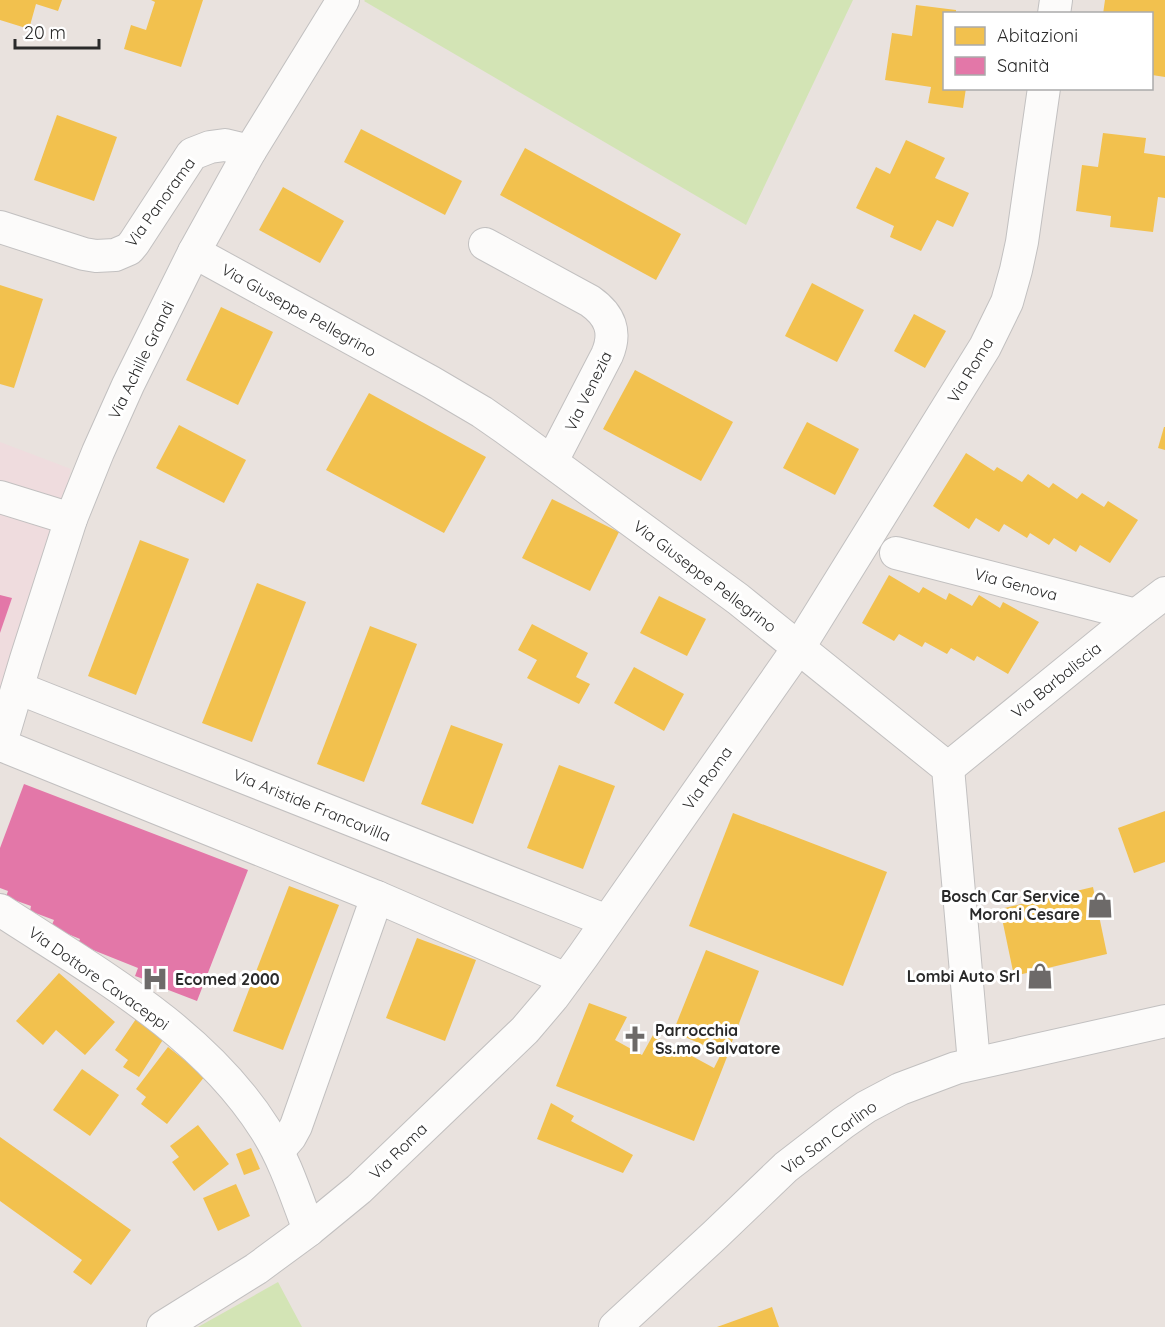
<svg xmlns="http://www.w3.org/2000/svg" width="1165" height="1327" font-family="Quicksand,sans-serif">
	<rect width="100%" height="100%" fill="#e9e2de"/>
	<!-- medical -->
	<path fill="#efdcde" d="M0,442L71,469L49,560L0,716Z"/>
	<!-- green -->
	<g fill="#d3e4b5">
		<path d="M365,0H853L746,225L364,1Z"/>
		<path d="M278,1282L302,1327H198Z"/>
	</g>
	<!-- homes -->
	<g fill="#f2c14e">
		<path d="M0,0H62L58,11L36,4L29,29L0,20Z"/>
		<path d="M151,0H203L181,67L124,49L131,25L146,30L155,2Z"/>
		<path d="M1105,0H1165V77L1152,75V14H1103Z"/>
		<path d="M916,5L956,10V14H944V88H966L963,108L928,103L931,87L885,80L892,33L912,36Z"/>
		<path d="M57,115L117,137L94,201L34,180Z"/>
		<path d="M361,129L462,181L445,215L344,162Z"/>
		<path d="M1103,133L1146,138L1144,153L1165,156V198L1158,197L1153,232L1110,227L1111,216L1076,211L1082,165L1098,167Z"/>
		<path d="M906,140L945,158L935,178L969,193L953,227L937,220L921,251L890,237L894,226L856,208L876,167L890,174Z"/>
		<path d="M525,148L681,234L656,280L500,195Z"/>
		<path d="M283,187L344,221L320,263L259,230Z"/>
		<path d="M812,283L864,310L837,362L785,336Z"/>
		<path d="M0,285L43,299L14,388L0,384Z"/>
		<path d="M221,307L273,332L238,405L186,380Z"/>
		<path d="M914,314L946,331L925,368L894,351Z"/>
		<path d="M635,370L733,422L701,481L603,429Z"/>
		<path d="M369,393L486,457L444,533L326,470Z"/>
		<path d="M807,422L859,449L835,495L783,468Z"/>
		<path d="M179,425L246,460L224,503L156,468Z"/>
		<path d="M1164,427H1165V450L1158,448Z"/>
		<path d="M966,453L994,471L997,467L1022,482L1028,474L1049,488L1053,483L1077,499L1082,493L1104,507L1108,501L1138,520L1110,563L1080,545L1076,552L1054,538L1049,545L1030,533L1027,538L1004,524L999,532L976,518L969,529L933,506Z"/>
		<path d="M552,499L619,532L590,591L522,558Z"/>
		<path d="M140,540L189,559L136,695L88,676Z"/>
		<path d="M889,575L919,593L923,587L946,600L949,593L972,606L979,595L1000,608L1003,602L1039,622L1008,674L977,656L974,661L951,648L947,654L925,642L922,647L899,634L894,641L862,623Z"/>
		<path d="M257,583L306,602L252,742L202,723Z"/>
		<path d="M659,596L706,619L687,656L640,633Z"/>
		<path d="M532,624L588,653L576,677L590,684L579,704L527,678L537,660L518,650Z"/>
		<path d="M370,626L417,644L364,782L317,764Z"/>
		<path d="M634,667L684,694L664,731L614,703Z"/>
		<path d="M451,725L503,744L473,824L421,804Z"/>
		<path d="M559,765L615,786L583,869L527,848Z"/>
		<path d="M1165,811V862L1134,873L1118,828Z"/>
		<path d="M733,813L887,872L843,986L689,926Z"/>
		<path d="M289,886L339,905L283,1050L233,1031Z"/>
		<path d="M1093,887L1107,954L1014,976L1000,909Z"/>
		<path d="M417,938L476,960L445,1041L386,1018Z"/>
		<path d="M706,950L759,971L727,1055L673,1032Z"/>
		<path d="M59,973L115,1022L85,1055L56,1030L43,1045L16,1021Z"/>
		<path d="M589,1003L627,1017L615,1040L642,1055L653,1035L714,1068L721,1054L727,1057L694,1141L556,1086Z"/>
		<path d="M138,1016L166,1035L139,1077L123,1067L128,1060L115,1050Z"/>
		<path d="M168,1047L205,1076L167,1124L141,1104L146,1097L136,1089Z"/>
		<path d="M82,1069L119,1095L90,1136L53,1110Z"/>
		<path d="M551,1103L574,1116L571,1121L633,1155L623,1173L537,1139Z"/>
		<path d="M198,1125L229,1164L194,1191L172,1162L179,1157L170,1146Z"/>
		<path d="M0,1137L131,1230L91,1285L73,1272L82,1260L0,1201Z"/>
		<path d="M251,1148L260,1169L244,1175L236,1154Z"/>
		<path d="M236,1184L250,1216L218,1231L203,1198Z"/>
		<path d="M772,1307L779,1327H717Z"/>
	</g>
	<!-- health -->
	<g fill="#e377a8">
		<path d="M0,595L12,598L0,633Z"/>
		<path d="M24,784L248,870L197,1001L158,986V984L135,976L138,968L78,944L80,939L51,927L54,920L30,911L31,906L6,897L8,891L0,888V848Z"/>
	</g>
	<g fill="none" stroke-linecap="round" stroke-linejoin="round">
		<!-- minor casing -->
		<g stroke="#c2c0c0" stroke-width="34">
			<g id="minor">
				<path d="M1054,14L1056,0"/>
				<path d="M0,227L84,254L96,256L115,255L129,249L134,243L192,154L210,147L225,145L250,151"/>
				<path d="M485,244L590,301C610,315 617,332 607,355L552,461"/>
				<path d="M194,252L431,382L482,412L505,428L738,599L948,768L974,1063"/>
				<path d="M0,497L71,519"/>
				<path d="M896,553L1136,615"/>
				<path d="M18,688L607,921"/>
				<path d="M1,745L377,897L566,979"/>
				<path d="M0,746L26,659L71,519L98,452L128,385L194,252L250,151L343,0"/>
				<path d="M948,768L1136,615L1165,593"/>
				<path d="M0,910C95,972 203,1031 265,1129C285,1160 296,1196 309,1230"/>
				<path d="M278,1151L290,1137L296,1126L377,897"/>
				<path d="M163,1327L256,1269L309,1230L359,1189L525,1030L553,997L583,956L799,647L985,347L1007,302L1016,270L1022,242L1044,88"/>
				<path d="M615,1327L715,1235L786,1167L843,1123L866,1107L900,1089L956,1068L1165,1021"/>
			</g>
		</g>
		<!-- minor -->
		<use href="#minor" stroke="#fcfbfa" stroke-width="32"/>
	</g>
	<!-- icons -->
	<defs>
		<g id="shop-bare" transform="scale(2.07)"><path d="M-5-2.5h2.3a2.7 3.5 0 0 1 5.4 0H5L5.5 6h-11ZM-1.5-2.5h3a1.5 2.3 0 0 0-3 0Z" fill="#6d6a69" stroke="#fff" stroke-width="2.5" paint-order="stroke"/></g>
		<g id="hospital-bare" transform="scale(2.07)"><path d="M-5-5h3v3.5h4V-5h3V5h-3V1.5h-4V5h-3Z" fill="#6d6a69" stroke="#fff" stroke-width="2.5" paint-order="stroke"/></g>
		<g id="church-bare" transform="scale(2.07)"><path d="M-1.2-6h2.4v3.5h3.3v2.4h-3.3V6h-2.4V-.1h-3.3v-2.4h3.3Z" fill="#6d6a69" stroke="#fff" stroke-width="2.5" paint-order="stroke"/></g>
	</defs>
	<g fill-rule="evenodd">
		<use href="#shop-bare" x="1100" y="905"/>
		<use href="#shop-bare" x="1040" y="976"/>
		<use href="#hospital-bare" x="155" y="979"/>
		<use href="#church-bare" x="635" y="1039"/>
	</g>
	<g text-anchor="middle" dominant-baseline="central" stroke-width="6" stroke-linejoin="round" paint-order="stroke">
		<!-- street labels -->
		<g font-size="16" fill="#2a2a2a" stroke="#fff">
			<text transform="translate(160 202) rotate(-54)">Via Panorama</text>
			<text transform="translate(299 310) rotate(29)">Via Giuseppe Pellegrino</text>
			<text transform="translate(141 360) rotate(-64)">Via Achille Grandi</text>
			<text transform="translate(970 370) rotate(-59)">Via Roma</text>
			<text transform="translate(588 391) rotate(-64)">Via Venezia</text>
			<text transform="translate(705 576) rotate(37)">Via Giuseppe Pellegrino</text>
			<text transform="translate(1016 584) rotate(15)">Via Genova</text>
			<text transform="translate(1056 680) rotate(-39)">Via Barbaliscia</text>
			<text transform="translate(707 778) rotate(-55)">Via Roma</text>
			<text transform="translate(312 805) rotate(22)">Via Aristide Francavilla</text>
			<text transform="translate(99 978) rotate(35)">Via Dottore Cavaceppi</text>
			<text transform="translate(829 1137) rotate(-36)">Via San Carlino</text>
			<text transform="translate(398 1151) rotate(-44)">Via Roma</text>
		</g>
		<!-- poi labels -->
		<g font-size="16" font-weight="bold" fill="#2a2a2a" stroke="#fff" text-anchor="end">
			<text x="1080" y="896">Bosch Car Service<tspan x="1080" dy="18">Moroni Cesare</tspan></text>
			<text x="1020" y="976">Lombi Auto Srl</text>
			<text x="175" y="979" text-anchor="start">Ecomed 2000</text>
			<text x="655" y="1030" text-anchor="start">Parrocchia<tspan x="655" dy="18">Ss.mo Salvatore</tspan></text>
		</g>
	</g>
	<!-- legend -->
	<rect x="943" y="12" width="210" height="78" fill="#ffffff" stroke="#aaaaaa" stroke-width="1.5"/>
	<rect x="955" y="27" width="30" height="18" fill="#f2c14e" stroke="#aaaaaa" stroke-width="1.5"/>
	<text x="997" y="42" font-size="18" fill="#2a2a2a">Abitazioni</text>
	<rect x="955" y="57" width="30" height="18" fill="#e377a8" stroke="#aaaaaa" stroke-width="1.5"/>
	<text x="997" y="72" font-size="18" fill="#2a2a2a">Sanità</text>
	<!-- scale -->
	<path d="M15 39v9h84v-9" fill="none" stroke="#2a2a2a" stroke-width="3"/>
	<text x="24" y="39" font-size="18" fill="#2a2a2a" stroke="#ffffff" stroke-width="4.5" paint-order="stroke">20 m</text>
</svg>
